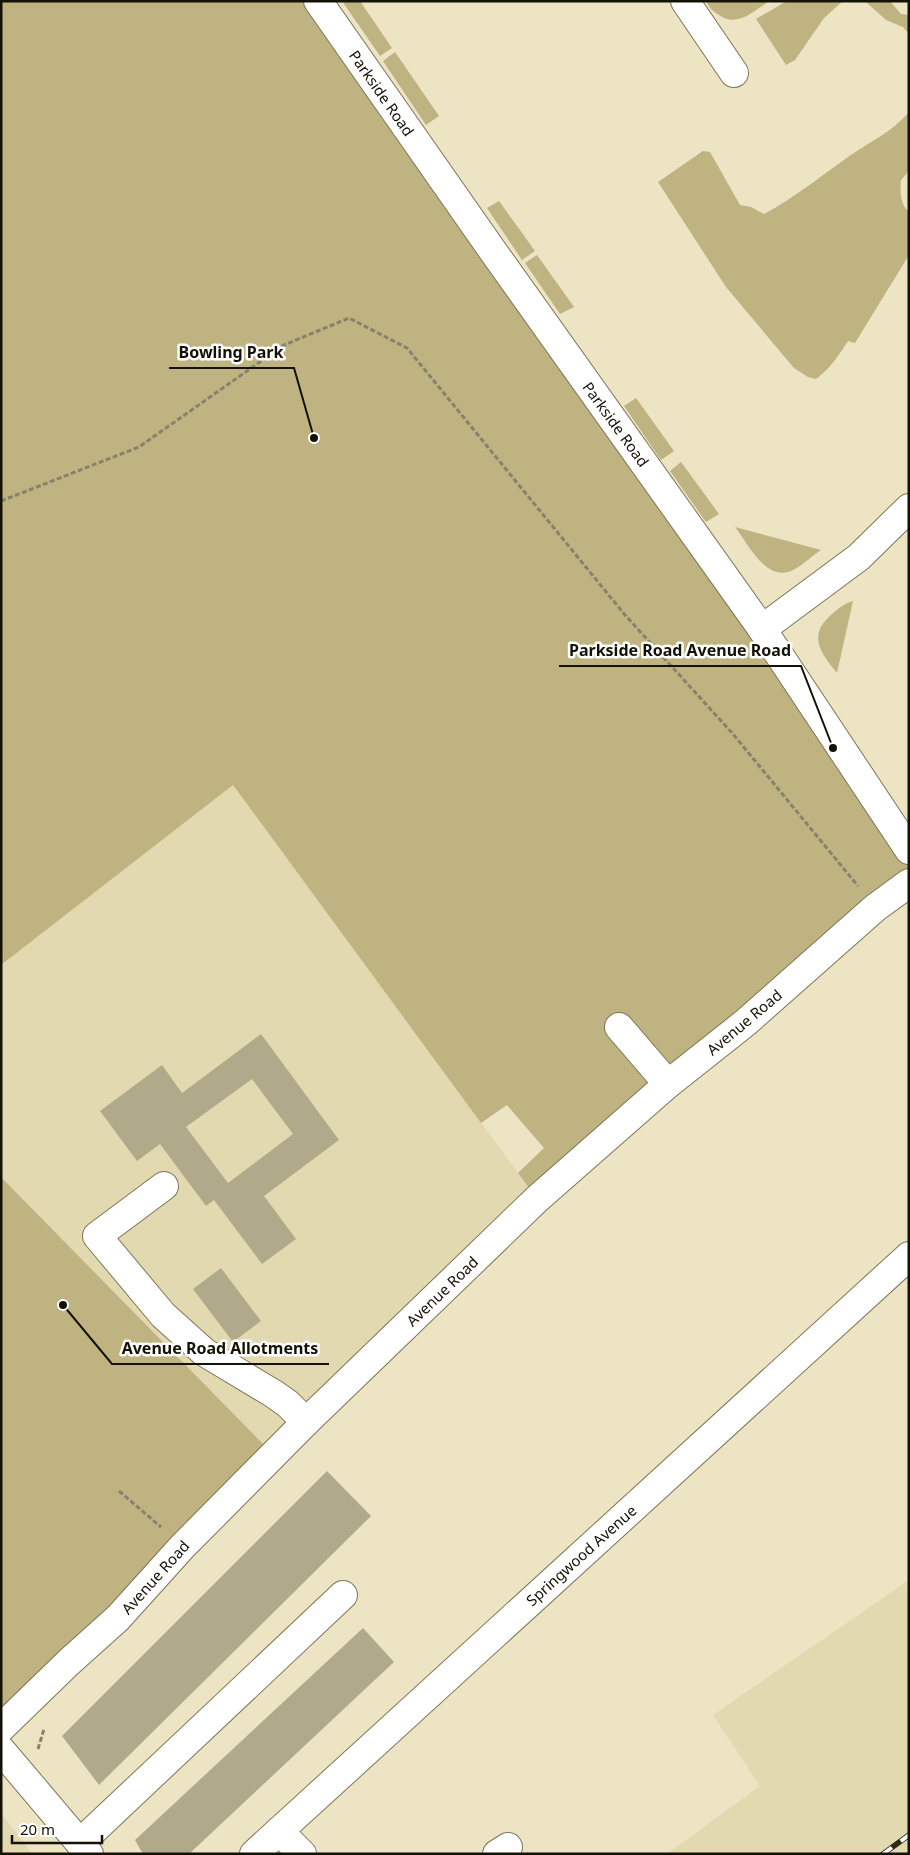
<svg xmlns="http://www.w3.org/2000/svg" width="910" height="1855" font-family="'Noto Sans',sans-serif">
	<rect width="100%" height="100%" fill="#ece4c2"/>
	<!-- built -->
	<g fill="#e2d9b0">
		<path d="M233,785L537,1199L274,1455L1,1177V965Z"/>
		<path d="M909,1580V1854H667L760,1786L713,1715Z"/>
		<path d="M1,1813L32,1854H1Z"/>
	</g>
	<!-- green -->
	<g fill="#beb381">
		<path d="M1,1H318L909,850V887L537,1199L518,1173L544,1148L507,1105L481,1123L233,785L1,965Z"/>
		<path d="M342,1H360L392,48L380,56Z"/>
		<path d="M706,1H769C754,11 737,28 719,15C713,11 709,8 706,1Z"/>
		<path d="M787,1H843L824,18L795,60L786,65L756,19Z"/>
		<path d="M865,1H890L901,14L909,15V34L903,27L886,20Z"/>
		<path d="M395,52L439,116L426,125L383,61Z"/>
		<path d="M909,112V171L901,180C900,190 900,205 909,212V255L855,343L848,341C839,355 830,369 816,379L808,377L794,368L726,287L658,182L703,151L710,152L740,205L751,207L764,214C798,196 828,170 860,149C879,137 893,130 909,112Z"/>
		<path d="M499,201L535,251L522,260L487,208Z"/>
		<path d="M537,255L574,307L560,314L525,263Z"/>
		<path d="M636,398L674,451L661,460L624,406Z"/>
		<path d="M681,462L719,514L706,522L670,471Z"/>
		<path d="M735,527L821,550C812,556 804,564 795,569C767,585 749,545 735,527Z"/>
		<path d="M853,601L837,673C822,654 807,636 830,616C836,610 845,603 853,601Z"/>
		<path d="M1,1177L274,1455L1,1728Z"/>
	</g>
	<!-- building -->
	<g fill="#b1aa8a" fill-rule="evenodd">
		<path d="M261,1034L339,1140L264,1196L296,1239L262,1264L214,1200L206,1206L160,1144L137,1161L100,1111L162,1065L182,1093ZM252,1079L293,1134L228,1183L186,1127Z"/>
		<path d="M221,1268L261,1321L233,1342L193,1289Z"/>
		<path d="M327,1471L371,1516L99,1785L62,1736Z"/>
		<path d="M363,1628L394,1662L189,1854H143L135,1840Z"/>
	</g>
	<g fill="none" stroke-linecap="round" stroke-linejoin="round">
		<!-- minor casing -->
		<g stroke="#7c7657" stroke-width="30">
			<g id="minor">
				<path d="M318,1L490,247L762,629L909,850"/>
				<path d="M685,1L734,73"/>
				<path d="M762,629L859,557L909,508"/>
				<path d="M619,1027L668,1084"/>
				<path d="M164,1186L97,1236L163,1315L204,1352L274,1394L288,1404L306,1422"/>
				<path d="M1,1728L69,1662L118,1618L182,1547L306,1422L537,1199L668,1084L745,1023L875,908L909,883"/>
				<path d="M1,1750L89,1854"/>
				<path d="M279,1831L302,1854"/>
				<path d="M81,1842L343,1595"/>
				<path d="M254,1854L909,1256"/>
				<path d="M497,1854L508,1847"/>
			</g>
		</g>
		<!-- path -->
		<g stroke="#87826a" stroke-width="3" stroke-dasharray="5 2.5" stroke-linecap="butt">
			<path d="M1,501L139,447L284,345L349,318L407,348L625,615L733,734L858,886"/>
			<path d="M119,1491L161,1527"/>
			<path d="M38,1749L44,1729"/>
		</g>
		<!-- minor -->
		<use href="#minor" stroke="#fff" stroke-width="28"/>
		<!-- rail casing -->
		<g stroke="#2c291b" stroke-width="5.5">
			<path id="rail" d="M883,1854L909,1835"/>
		</g>
		<!-- rail -->
		<use href="#rail" stroke="#fff" stroke-width="4" stroke-dasharray="11" stroke-linecap="butt"/>
	</g>
	<g text-anchor="middle" dominant-baseline="central" stroke-width="5" stroke-linejoin="round" paint-order="stroke">
		<!-- street labels -->
		<g font-size="15" fill="#141206" stroke="#fff">
			<text transform="translate(382 93) rotate(55)">Parkside Road</text>
			<text transform="translate(616 424) rotate(54)">Parkside Road</text>
			<text transform="translate(744 1022) rotate(-40)">Avenue Road</text>
			<text transform="translate(442 1291) rotate(-44)">Avenue Road</text>
			<text transform="translate(581 1555) rotate(-42)">Springwood Avenue</text>
			<text transform="translate(155 1577) rotate(-48)">Avenue Road</text>
		</g>
	</g>
	<!-- callouts -->
	<path fill="none" stroke="#141206" stroke-width="2" d="M314 438L294 368H169M833 748L801 666H559M63 1305L112 1364H329"/>
	<g fill="#141206" stroke="#fff" stroke-width="2">
		<circle cx="314" cy="438" r="5"/>
		<circle cx="833" cy="748" r="5"/>
		<circle cx="63" cy="1305" r="5"/>
	</g>
	<g font-size="16" text-anchor="middle" font-weight="bold" fill="#141206" stroke="#fff" stroke-width="5" stroke-linejoin="round" paint-order="stroke">
		<text x="231" y="358">Bowling Park</text>
		<text x="680" y="656">Parkside Road Avenue Road</text>
		<text x="220" y="1354">Avenue Road Allotments</text>
	</g>
	<!-- border -->
	<rect width="910" height="1855" fill="none" stroke="#141206" stroke-width="5"/>
	<!-- scale -->
	<path d="M12 1835v8h90v-8" fill="none" stroke="#141206" stroke-width="2.5"/>
	<text x="20" y="1835" font-size="15" fill="#141206" stroke="#ffffff" stroke-width="4" paint-order="stroke">20 m</text>
</svg>
